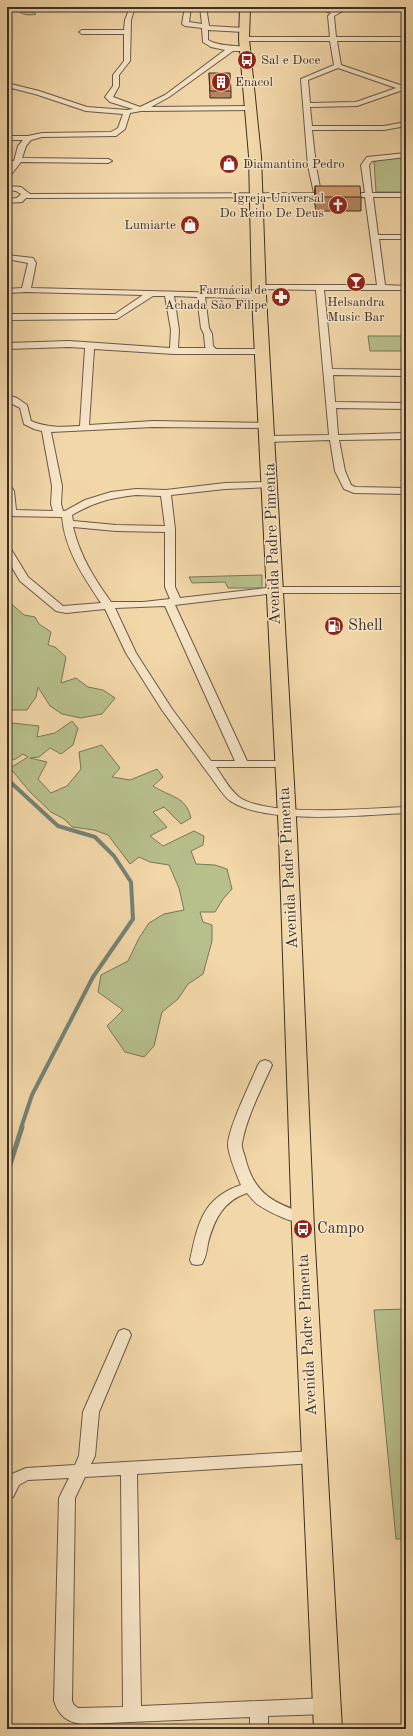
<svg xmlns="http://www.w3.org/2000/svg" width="413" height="1736" font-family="'Old Standard TT',serif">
	<rect width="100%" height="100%" fill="#f2d7a9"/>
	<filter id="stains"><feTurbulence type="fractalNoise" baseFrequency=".005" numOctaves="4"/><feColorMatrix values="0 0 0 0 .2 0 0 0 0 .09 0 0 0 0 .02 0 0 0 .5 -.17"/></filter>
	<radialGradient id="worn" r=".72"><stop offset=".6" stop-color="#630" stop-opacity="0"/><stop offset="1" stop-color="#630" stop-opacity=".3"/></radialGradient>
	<!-- green -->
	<g fill="#b7bf8b" stroke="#797759">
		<path d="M9,7H49L50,8L40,10L26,9L36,14C30,16 22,15 17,10H7Z"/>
		<path d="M399,156H406V192H376L374,161Z"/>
		<path d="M368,336H406V351H370Z"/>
		<path d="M262,575V588H228L225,582L192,583L189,577Z"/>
		<path d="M7,600L24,615L35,617L39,624L51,632L48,645L55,647L66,657L61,683L76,678L88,687L103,690L115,698L102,714L81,718L62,714L50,706L38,687L36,697L27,710H7Z"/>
		<path d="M7,715L12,723L39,726L37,737L55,733L72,721L78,728L73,745L61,754L50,748L39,757L30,758L47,762L38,779L51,793L67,786L81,769L79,752L102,745L120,768L112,777L130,780L157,769L163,777L153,786C170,797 186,796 191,818L181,824L164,807L153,812L167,827L150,836L163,846L194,831L204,836L203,845L191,851L196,864L215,865L227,869L232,889L223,899L215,912H200L203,922L212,925V941L203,974L188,984L178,999L162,1012L154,1046L144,1057L125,1052L107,1026L123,1010L98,992L101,975L128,961L139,938L149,923L164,914L184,910L179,888L169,865L150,862L139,857L130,864L108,835L94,830L72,827L64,819L51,812L30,792L10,768L28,757L23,754L14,760L7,757Z"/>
		<path d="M406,1309V1539H396L374,1310Z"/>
	</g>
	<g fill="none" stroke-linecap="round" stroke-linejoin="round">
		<!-- stream-far1 -->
		<path stroke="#758275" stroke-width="4" d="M7,779L58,826L95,837L114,856L131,882L133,919L93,977L32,1095L21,1128"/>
		<!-- stream -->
		<path stroke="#758275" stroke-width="5" d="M7,1174L22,1127"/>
		<!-- street casing -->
		<g stroke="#695948" stroke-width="2">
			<g id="street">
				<path d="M130,7H137L134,10L131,20L130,61L119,75V86L113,97L140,107L165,95L225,50L211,47L203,42L202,28L185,26L182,24L185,7H191L189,22L202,24L200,7H206L209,26L244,28L247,30L244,32L208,30V40C221,48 242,44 248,49L245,51H233L169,97L151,107L250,106H253V110L141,111L130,113L125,129L116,136L42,137L31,140L26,146L22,158L108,159L112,161L108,163L21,162L10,176H7V170L12,165L7,164V160L14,161L18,146L23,140H7V136H28L42,133L111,132L118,128L123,114L86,111L35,94L7,87V83L39,91L87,107L127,110L133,109L110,102L105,97L113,86V75L124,61V34H82L79,32L82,30H124L125,20Z"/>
				<path d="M316,7C322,7 327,9 333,9C338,10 345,7 350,7L334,16L336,37H406V41H337L341,65L406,87V91L403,90L357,106L310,107L312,126H384L406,122V126L384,130H312L316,166L321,193H365L361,165L367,157L406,153V157L372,161L369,165L372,193H406V197H373L378,235H406V239H379L385,285L406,286V290H324L332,369L406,370V376L333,375L335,402L406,403V409L336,408L338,435L406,433V439L339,440L345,471L351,485L355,487L406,488V494L354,493L344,489L335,471L330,440L267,442L262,439L267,436L329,435L316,290L259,289L255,287L259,285H377L365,197L26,198L22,202L7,203V199L17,198L21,194L16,191L7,190V186L21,187L30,194L314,193L308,166L301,79L334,65L330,41H244L241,39L244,37H330L328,16L331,13ZM338,68L396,88L356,102L310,103L308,80Z"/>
				<path d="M7,255L33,258L36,263L31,288L262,294L263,296L262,298L259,299L205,297L209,328L212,334L213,346L216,349H263L267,352L266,354H174L94,349L89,425L153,421L266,423L269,424L271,426L269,428L153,427L51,432L62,486L61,504L63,511H65L85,500L111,492L136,489L166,490L225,483L270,482L275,485L273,487L225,489L171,495L175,529V587L180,598L275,587H406V593H275L175,605L247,761H284L290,764L284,767H216C223,777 229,789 239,797C268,818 368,808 406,807V813C362,815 268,825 232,802C228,800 224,795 221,791L162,710L126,653L105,609L66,613L56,611L20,581L7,559V548L11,549L28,577L63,606L101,603C83,576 65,550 62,517L7,516V484L10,485L14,491L16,510L53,511L51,504L52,486L42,431L34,429L24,424L20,408L7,401V395L17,398L27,405L31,421C47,428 62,427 80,426L85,348L69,347L7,349V343L69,341L170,348L171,330L165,296H153L117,319L7,320V314H115L143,295L26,292L7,293V289L22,288L28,263L7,259ZM174,296L197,297L201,328L204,334L205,346L206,348H178L179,330ZM136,495L161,496L165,526L116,525L73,521L72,515C95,502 109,498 136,495ZM73,527L116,531L165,532V587L170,599L143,602H111C94,578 80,556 73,527ZM165,606L235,761H211L172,709L136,653L115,608Z"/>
				<path d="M265,1060L270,1062L272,1065C261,1090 247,1116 242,1143C241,1148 245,1155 246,1161C255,1195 276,1204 307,1214L309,1218L307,1222C295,1225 271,1213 260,1206C255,1203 251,1198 247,1193C223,1201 214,1220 208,1243C207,1250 206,1257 202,1264L197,1265L192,1264L190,1260C198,1224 202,1198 241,1185C236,1173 230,1160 228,1146C227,1130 251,1082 258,1065L260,1062Z"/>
				<path d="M124,1329L129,1331L131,1335L99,1412L95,1456L91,1464L314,1451L320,1452L322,1457L320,1462L314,1463L137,1474L141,1706L327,1698L333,1701L336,1706L333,1711L327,1714L268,1716V1729H250V1717L82,1724C67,1722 59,1716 54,1701L59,1498L69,1478L28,1480L19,1485L13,1497L7,1499V1476L26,1468L75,1465L79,1456L83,1412L117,1335L119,1331ZM121,1475L123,1707L78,1708L74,1705L72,1701L75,1498L85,1477Z"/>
			</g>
		</g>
		<!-- primary casing -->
		<g stroke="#3b2f27" stroke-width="2">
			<path id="primary" d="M240,7H250L249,39L261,156L266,296L297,836L314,1229L342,1729H314L292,1229L279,836L252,296L249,156L239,39Z"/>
		</g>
		<!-- street -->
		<use href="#street" fill="#f7e5c7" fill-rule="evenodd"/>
		<!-- primary -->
		<use href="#primary" fill="#f2d7a9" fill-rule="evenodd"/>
	</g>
	<!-- wall -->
	<g fill="#b6845e" stroke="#3b2f27">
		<path d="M209,73L231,91V98H210Z"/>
		<path d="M315,186L361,197V211H316L314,200Z"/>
	</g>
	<!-- building -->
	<g fill="#d49a6d" stroke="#3b2f27">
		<path d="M209,73H230L231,91H210Z"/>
		<path d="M315,186H360L361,197H316Z"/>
	</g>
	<!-- icons -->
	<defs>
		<g id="bus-disc" transform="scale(1)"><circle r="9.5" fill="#8f2418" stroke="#f7e5c7"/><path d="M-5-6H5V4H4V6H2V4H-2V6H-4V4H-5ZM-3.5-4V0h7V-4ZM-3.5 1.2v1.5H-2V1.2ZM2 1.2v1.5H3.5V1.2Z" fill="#fff"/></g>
		<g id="building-disc" transform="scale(1)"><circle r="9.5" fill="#8f2418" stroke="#f7e5c7"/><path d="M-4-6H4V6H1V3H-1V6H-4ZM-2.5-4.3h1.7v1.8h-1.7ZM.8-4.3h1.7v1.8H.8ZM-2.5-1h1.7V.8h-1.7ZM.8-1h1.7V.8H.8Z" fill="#fff"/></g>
		<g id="shop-disc" transform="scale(1)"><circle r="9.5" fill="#8f2418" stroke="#f7e5c7"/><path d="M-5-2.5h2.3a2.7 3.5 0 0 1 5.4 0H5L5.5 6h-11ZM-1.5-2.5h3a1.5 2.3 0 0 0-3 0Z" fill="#fff"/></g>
		<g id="church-disc" transform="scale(1)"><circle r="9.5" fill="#8f2418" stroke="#f7e5c7"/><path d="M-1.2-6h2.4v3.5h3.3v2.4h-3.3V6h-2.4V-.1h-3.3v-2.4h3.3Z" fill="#fff"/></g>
		<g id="bar-disc" transform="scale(1)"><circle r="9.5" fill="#8f2418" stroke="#f7e5c7"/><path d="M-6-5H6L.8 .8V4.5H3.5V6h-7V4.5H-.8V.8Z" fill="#fff"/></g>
		<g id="pharmacy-disc" transform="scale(1)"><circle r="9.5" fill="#8f2418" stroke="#f7e5c7"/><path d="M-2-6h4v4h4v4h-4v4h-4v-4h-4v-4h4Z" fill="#fff"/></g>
		<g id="fuel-disc" transform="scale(1)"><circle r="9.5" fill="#8f2418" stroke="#f7e5c7"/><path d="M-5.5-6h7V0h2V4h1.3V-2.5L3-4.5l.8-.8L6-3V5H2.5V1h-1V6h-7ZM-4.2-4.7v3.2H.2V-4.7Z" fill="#fff"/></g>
	</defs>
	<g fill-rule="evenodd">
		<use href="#bus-disc" x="247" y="60"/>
		<use href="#building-disc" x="221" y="82"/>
		<use href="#shop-disc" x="229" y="164"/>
		<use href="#church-disc" x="338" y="205"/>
		<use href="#shop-disc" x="190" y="225"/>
		<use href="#bar-disc" x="356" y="282"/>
		<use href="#pharmacy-disc" x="281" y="297"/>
		<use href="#fuel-disc" x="334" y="626"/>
		<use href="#bus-disc" x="303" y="1229"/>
	</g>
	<g text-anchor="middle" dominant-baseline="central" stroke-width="3" stroke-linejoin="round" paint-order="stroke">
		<!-- far-poi labels -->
		<g font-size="13" fill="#3b2f27" stroke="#f7e5c7" text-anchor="start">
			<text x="261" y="60">Sal e Doce</text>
			<text x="235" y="82">Enacol</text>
			<text x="243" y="164">Diamantino Pedro</text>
			<text x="324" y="198" text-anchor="end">Igreja Universal<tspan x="324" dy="15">Do Reino De Deus</tspan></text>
			<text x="176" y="225" text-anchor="end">Lumiarte</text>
			<text x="267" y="290" text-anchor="end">Farmácia de<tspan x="267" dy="15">Achada São Filipe</tspan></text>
			<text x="356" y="302" text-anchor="middle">Helsandra<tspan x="356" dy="15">Music Bar</tspan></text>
		</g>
		<!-- street labels -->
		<g font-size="16" fill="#3b2f27" stroke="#f7e5c7">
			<text transform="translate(273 544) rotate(-92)">Avenida Padre Pimenta</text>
			<text transform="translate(289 868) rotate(-93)">Avenida Padre Pimenta</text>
			<text transform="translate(308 1335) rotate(-93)">Avenida Padre Pimenta</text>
		</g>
		<!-- poi labels -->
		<g font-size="16" fill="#3b2f27" stroke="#f7e5c7" text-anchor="start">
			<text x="348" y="626">Shell</text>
			<text x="317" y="1229">Campo</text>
		</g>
	</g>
	<!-- margin -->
	<rect width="413" height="1736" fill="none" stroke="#f2d7a9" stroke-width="24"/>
	<rect x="8" y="8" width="397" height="1720" fill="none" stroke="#3b2f27" stroke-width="2"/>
	<rect x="12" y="12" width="389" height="1712" fill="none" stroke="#3b2f27"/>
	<rect width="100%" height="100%" filter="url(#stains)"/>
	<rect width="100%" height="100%" fill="url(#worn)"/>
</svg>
